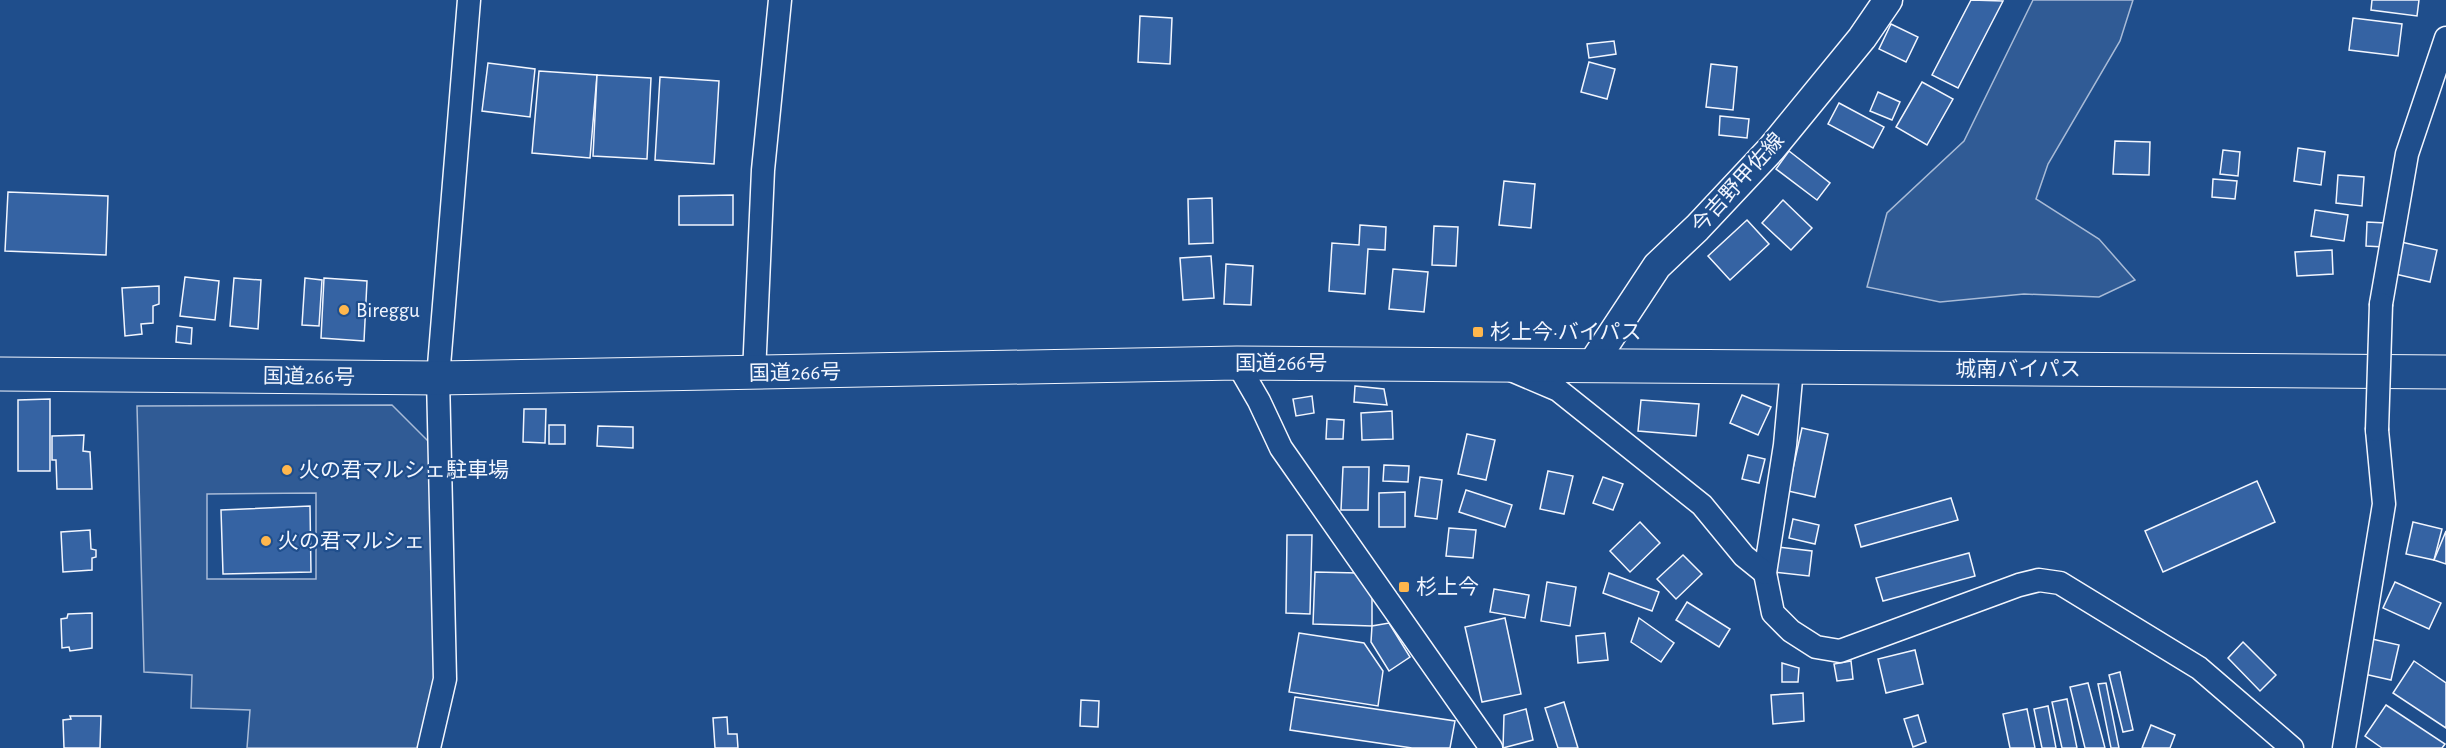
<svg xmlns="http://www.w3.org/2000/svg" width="2446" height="748" font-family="'Alegreya Sans','Noto Sans JP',sans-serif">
	<rect width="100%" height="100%" fill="#1f4e8c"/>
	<!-- built -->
	<g fill="#305b95" stroke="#a8bbd7" stroke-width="1.5" fill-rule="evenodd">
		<path d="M2033,0H2133L2120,41L2048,164L2036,199L2099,239L2135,280L2099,297L2024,294L1940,302L1867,287L1887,213L1964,141Z"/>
		<path d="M392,405L434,447L436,696L417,748H247L250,710L191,708L192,675L144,672L137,406ZM316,493V579H207V494Z"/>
	</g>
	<!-- building -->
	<g fill="#3563a3" stroke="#f2f6ff" stroke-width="1.5">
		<path d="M1971,0L2003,1L1958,88L1932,75Z"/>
		<path d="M2372,0H2419L2417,16L2371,10Z"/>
		<path d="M1140,16L1172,18L1170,64L1138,62Z"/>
		<path d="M2353,18L2402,24L2398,56L2349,50Z"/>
		<path d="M1891,24L1918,37L1906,62L1879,49Z"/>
		<path d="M1614,41L1616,54L1589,58L1587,44Z"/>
		<path d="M1589,62L1615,69L1607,99L1581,92Z"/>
		<path d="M488,63L535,69L530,117L482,111Z"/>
		<path d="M1711,64L1737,67L1733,110L1706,107Z"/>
		<path d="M539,71L597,75L590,158L532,153Z"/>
		<path d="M597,75L651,78L647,159L593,156Z"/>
		<path d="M660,77L719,81L714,164L655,160Z"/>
		<path d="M1922,82L1953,99L1927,145L1896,127Z"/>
		<path d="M1878,92L1900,102L1892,120L1870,111Z"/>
		<path d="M1839,103L1884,127L1873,148L1828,124Z"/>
		<path d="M1720,116L1749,119L1747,138L1719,135Z"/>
		<path d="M2115,141L2150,142L2149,175L2113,174Z"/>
		<path d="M2298,148L2325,152L2321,185L2294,181Z"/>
		<path d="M2223,150L2240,152L2238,176L2220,174Z"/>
		<path d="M1789,151L1830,183L1817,200L1776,169Z"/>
		<path d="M2338,175L2364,177L2362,206L2336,203Z"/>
		<path d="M2213,179L2237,181L2235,199L2212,197Z"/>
		<path d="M1504,181L1535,184L1531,228L1499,225Z"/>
		<path d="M8,192L108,196L106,255L5,251Z"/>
		<path d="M733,195V225H679V196Z"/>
		<path d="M1212,198L1213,243L1189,244L1188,199Z"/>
		<path d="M1783,200L1812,228L1791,250L1762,223Z"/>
		<path d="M2315,210L2348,215L2344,241L2311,236Z"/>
		<path d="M1747,220L1769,244L1730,280L1708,256Z"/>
		<path d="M2367,222L2386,223L2384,247L2366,246Z"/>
		<path d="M1360,225L1386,227L1385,250L1368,249L1365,294L1329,291L1332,243L1359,245Z"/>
		<path d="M1434,226L1458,227L1456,266L1432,265Z"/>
		<path d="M2401,242L2437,250L2430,282L2395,274Z"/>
		<path d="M2332,250L2333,274L2297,276L2295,252Z"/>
		<path d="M1211,256L1214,298L1183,300L1180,258Z"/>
		<path d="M1226,264L1253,266L1251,305L1224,304Z"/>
		<path d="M1393,269L1428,272L1424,312L1389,309Z"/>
		<path d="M185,277L219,281L215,320L180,316Z"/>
		<path d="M234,278L261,280L258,329L230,326Z"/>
		<path d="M305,278L322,280L319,326L302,325Z"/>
		<path d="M324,278L367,281L364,341L321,338Z"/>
		<path d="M159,286V304L153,306V323L141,324L142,334L125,336L122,288Z"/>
		<path d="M177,326L192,328L191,344L176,342Z"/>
		<path d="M1355,386L1384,389L1387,405L1354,402Z"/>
		<path d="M1742,395L1771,407L1758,435L1730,423Z"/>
		<path d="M1312,396L1314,413L1296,416L1293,399Z"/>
		<path d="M50,399V471H18V400Z"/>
		<path d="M1641,400L1699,404L1696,436L1638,431Z"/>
		<path d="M524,409H546L545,443L523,442Z"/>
		<path d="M1392,411L1393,439L1362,440L1361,413Z"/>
		<path d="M1327,419L1344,420L1343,439H1326Z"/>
		<rect x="549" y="425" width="16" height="19"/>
		<path d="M598,426L633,427V448L597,446Z"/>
		<path d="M1802,428L1828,434L1815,497L1788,491Z"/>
		<path d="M1467,434L1495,440L1486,480L1458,474Z"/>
		<path d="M84,435L83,451L90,452L92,489H57L56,460H52V436Z"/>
		<path d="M1748,455L1765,459L1759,483L1742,479Z"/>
		<path d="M1384,465L1409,466L1408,482L1383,481Z"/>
		<path d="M1343,467H1369L1368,510H1341Z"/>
		<path d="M1548,471L1573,476L1564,514L1540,509Z"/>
		<path d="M1420,477L1442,480L1437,519L1415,516Z"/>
		<path d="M1603,477L1623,484L1613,510L1593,503Z"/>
		<path d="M2257,481L2275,522L2163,572L2145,531Z"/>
		<path d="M1466,490L1512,505L1505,527L1459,512Z"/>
		<path d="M1405,492V527H1379V493Z"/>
		<path d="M1951,498L1958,520L1861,547L1855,525Z"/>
		<path d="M310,506L311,572L223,574L221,510Z"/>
		<path d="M1793,519L1819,525L1815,544L1789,538Z"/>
		<path d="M1640,522L1660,543L1630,572L1610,551Z"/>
		<path d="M2413,522L2442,529L2434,560L2406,554Z"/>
		<path d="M1449,528L1476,530L1473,558L1446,556Z"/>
		<path d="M90,530L91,549L96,550V557L92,558V570L63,572L61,532Z"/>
		<path d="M2446,531V564L2434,560Z"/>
		<path d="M1287,535H1312L1310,614L1286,613Z"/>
		<path d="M1777,547L1812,551L1809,576L1774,572Z"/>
		<path d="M1969,553L1975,576L1883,601L1876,578Z"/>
		<path d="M1683,555L1702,574L1676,599L1657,579Z"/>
		<path d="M1315,572L1358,573L1372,598V626L1313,624Z"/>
		<path d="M1609,573L1659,592L1652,611L1603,593Z"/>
		<path d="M1547,582L1576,587L1570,626L1541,621Z"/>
		<path d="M2395,582L2441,603L2429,629L2383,608Z"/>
		<path d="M1494,589L1529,595L1525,618L1490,612Z"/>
		<path d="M1687,602L1730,629L1719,647L1676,620Z"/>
		<path d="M92,613V648L70,651L69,647L62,648L61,619L67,618L68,614Z"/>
		<path d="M1505,618L1521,694L1482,702L1465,627Z"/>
		<path d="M1639,618L1674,643L1661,662L1631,642Z"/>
		<path d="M1389,623L1410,657L1389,671L1371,642L1372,626Z"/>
		<path d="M1299,633L1364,643L1383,671L1378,706L1289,692Z"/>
		<path d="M1605,633L1608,660L1578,663L1576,636Z"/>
		<path d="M2372,639L2399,645L2391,680L2364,674Z"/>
		<path d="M2243,642L2276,675L2260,691L2228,658Z"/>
		<path d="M1915,650L1923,684L1886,693L1878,659Z"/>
		<path d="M1851,661L1853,679L1837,681L1834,664Z"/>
		<path d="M2414,661L2446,683V728L2393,693Z"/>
		<path d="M1782,663L1799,668L1798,682H1782Z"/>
		<path d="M2120,672L2133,730L2123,732L2109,675Z"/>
		<path d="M2088,683L2105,748H2085L2070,687Z"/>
		<path d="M2106,683L2119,748H2111L2098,684Z"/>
		<path d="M1803,693L1804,721L1773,724L1771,695Z"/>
		<path d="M1295,697L1455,721L1450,748H1412L1290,730Z"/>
		<path d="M2067,699L2077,748H2062L2052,702Z"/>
		<path d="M1081,700L1099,701L1098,727L1080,726Z"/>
		<path d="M1564,702L1578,748H1558L1545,708Z"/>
		<path d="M2386,705L2445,744L2442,748H2382L2365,736Z"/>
		<path d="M2048,706L2056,748H2042L2034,709Z"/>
		<path d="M1526,709L1533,740L1503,748L1504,715Z"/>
		<path d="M2027,709L2035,748H2010L2003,714Z"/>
		<path d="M1918,715L1926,742L1913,747L1904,719Z"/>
		<path d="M70,716H101L100,748H64L63,720L71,719Z"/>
		<path d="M727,717L728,734H737L738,748H715L713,718Z"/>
		<path d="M2151,725L2175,735L2170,748H2142Z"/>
	</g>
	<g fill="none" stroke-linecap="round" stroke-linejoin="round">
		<!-- minor casing -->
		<g stroke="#f2f6ff" stroke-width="25">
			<g id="minor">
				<path d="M2381,304L2407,154L2446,38"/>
				<path d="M1237,363L1259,401L1281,448L1491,748"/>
				<path d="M1792,368L1785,445L1765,573L1773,613L1791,631L1816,647L1840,651L2019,585L2039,580L2060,583L2199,668L2292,748"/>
				<path d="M1511,370L1558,390L1702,505L1744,556L1765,573"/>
				<path d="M754,374L763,170L780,0"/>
				<path d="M429,748L445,679L438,378L469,0"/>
				<path d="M2344,748L2384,504L2377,430"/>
			</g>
		</g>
		<!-- major casing -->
		<g stroke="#f2f6ff" stroke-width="31">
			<path id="major" d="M1591,366L1657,266L1697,228L1772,148L1862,38L1888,0"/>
		</g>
		<!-- highway casing -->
		<g stroke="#f2f6ff" stroke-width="35">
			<path id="highway" d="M0,374L438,378L1237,363L2446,372"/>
		</g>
		<!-- minor -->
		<use href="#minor" stroke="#1f4e8c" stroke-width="22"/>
		<!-- major -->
		<use href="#major" stroke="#1f4e8c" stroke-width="28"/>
		<!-- highway -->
		<use href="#highway" stroke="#1f4e8c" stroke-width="33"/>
		<!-- minor-bridge casing -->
		<g stroke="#f2f6ff" stroke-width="25" stroke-linecap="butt">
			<path id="minor-bridge" d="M2377,430L2381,304"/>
		</g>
		<!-- minor-bridge -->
		<use href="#minor-bridge" stroke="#1f4e8c" stroke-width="22"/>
	</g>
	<!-- markers -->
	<g fill="#ffb74d" stroke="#1f4e8c" stroke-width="2">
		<circle cx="344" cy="310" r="6"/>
		<rect x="1472" y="326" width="12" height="12" rx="3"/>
		<circle cx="287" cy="470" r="6"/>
		<circle cx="266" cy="541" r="6"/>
		<rect x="1398" y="581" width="12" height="12" rx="3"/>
	</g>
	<g text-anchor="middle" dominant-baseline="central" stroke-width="4.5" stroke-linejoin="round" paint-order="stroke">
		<!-- street labels -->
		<g font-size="21" fill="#f2f6ff" stroke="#1f4e8c">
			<text transform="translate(1738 183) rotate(-48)">今吉野甲佐線</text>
			<text x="1281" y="363">国道266号</text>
			<text x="2018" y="369">城南バイパス</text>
			<text transform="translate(795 373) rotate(-1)">国道266号</text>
			<text transform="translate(309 377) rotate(1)">国道266号</text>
		</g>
		<!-- poi labels -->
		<g font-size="21" fill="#f2f6ff" stroke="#1f4e8c" text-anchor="start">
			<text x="356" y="310">Bireggu</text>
			<text x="1490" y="332">杉上今·バイパス</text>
			<text x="299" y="470">火の君マルシェ駐車場</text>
			<text x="278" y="541">火の君マルシェ</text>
			<text x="1416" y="587">杉上今</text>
		</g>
	</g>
</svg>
